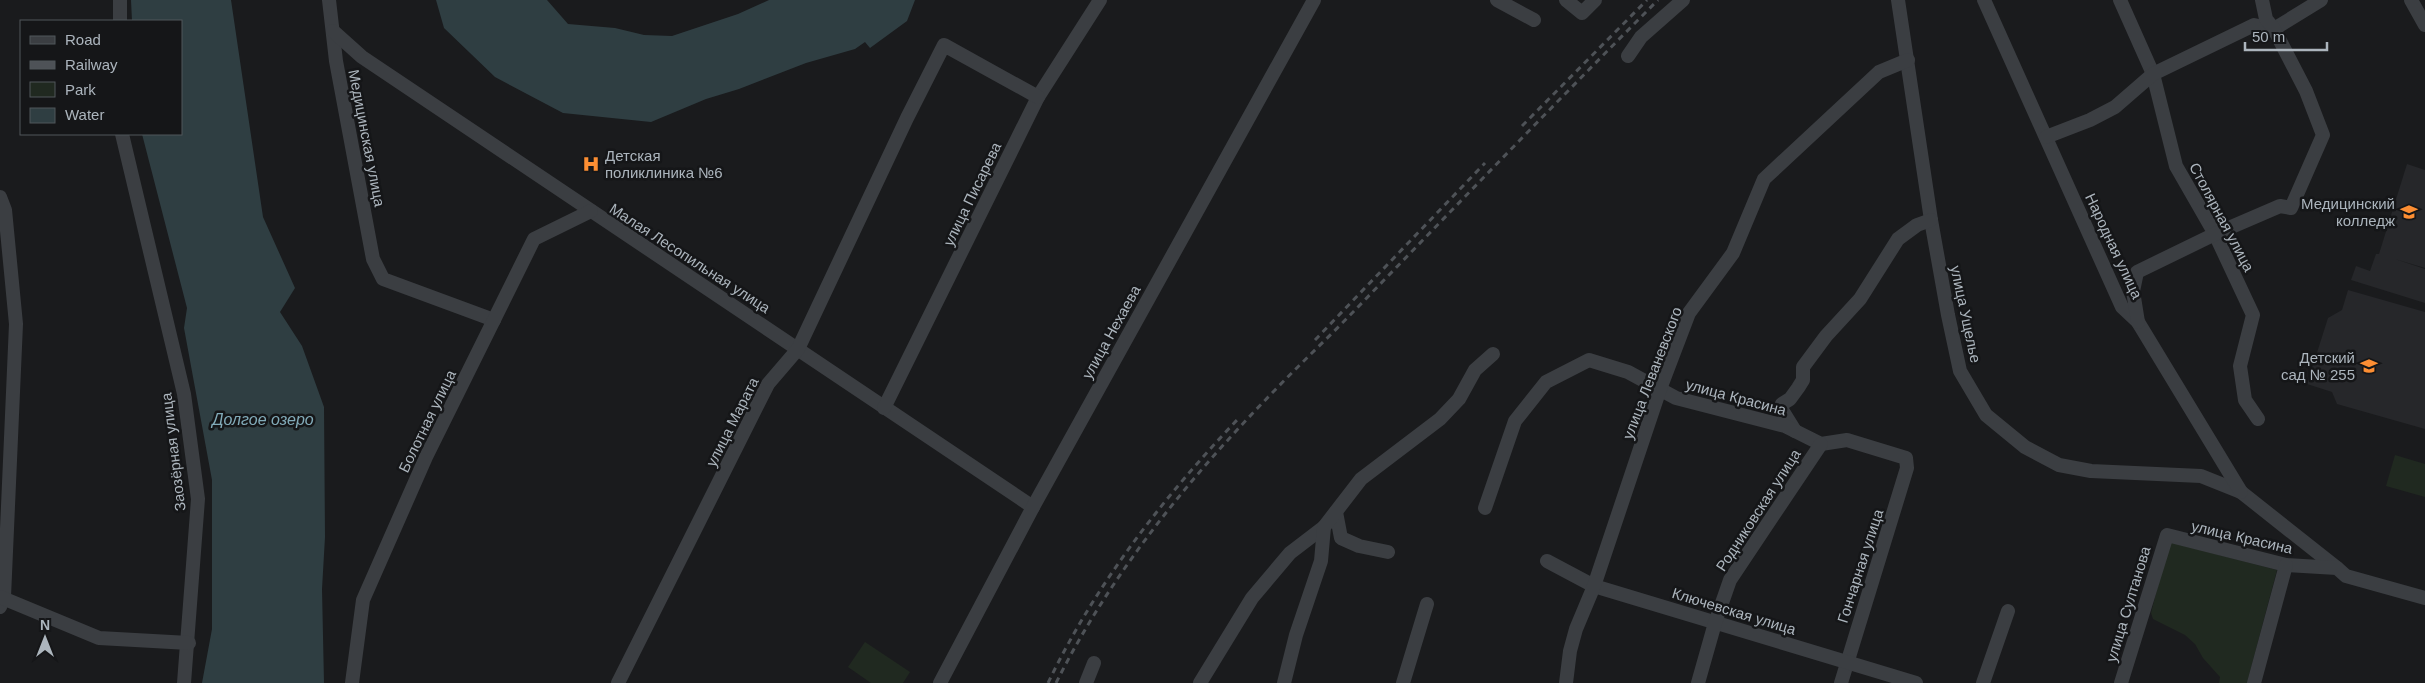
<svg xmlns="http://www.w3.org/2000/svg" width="2425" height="683" font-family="Helvetica,sans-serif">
	<rect width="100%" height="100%" fill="#1a1b1d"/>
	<!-- built -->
	<g fill="#26272a">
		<path d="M2407,164L2425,170V268L2395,259L2425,269V303L2351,280L2356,266L2370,271L2376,254H2379Z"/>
		<path d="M2348,290L2425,312V429L2337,404L2332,392L2307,384L2328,318L2342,310Z"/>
	</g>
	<!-- green -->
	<g fill="#202920">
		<path d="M2395,455L2425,464V497L2386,486Z"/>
		<path d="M2169,542L2277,570L2247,683H2219L2220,677L2203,658L2195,644L2185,635L2153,619L2151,613Z"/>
		<path d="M865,642L910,672L903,683H871L848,667Z"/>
	</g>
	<!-- water -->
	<g fill="#2f3e42">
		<path d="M131,0H231L263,217L295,288L280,312L302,346L324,407L325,537L322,589L324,683H202L212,629V480L184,328L187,308L142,134H181V21H132Z"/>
		<path d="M436,0H547L568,24L615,28L644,35L672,36L738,14L769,0H915L907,21L870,48L865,42L855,49L806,63L739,89L706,99L651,122L563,113L495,77L444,28Z"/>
	</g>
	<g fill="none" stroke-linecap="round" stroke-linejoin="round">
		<!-- minor -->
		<g stroke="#3b3e42" stroke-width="14">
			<path d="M329,0L336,61L373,259L383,279L494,320"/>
			<path d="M1497,0L1534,20"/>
			<path d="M1566,0L1582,13L1595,0"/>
			<path d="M1898,0L1931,220L1948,315L1960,371L1986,415L2025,447L2059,465L2091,471L2201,476L2241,492L2337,568"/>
			<path d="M1984,0L2122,307L2138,322L2241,492"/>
			<path d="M2120,0L2153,74L2176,166L2215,234L2253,315L2240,366L2245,400L2258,419"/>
			<path d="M2411,0L2425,25"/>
			<path d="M120,21V0"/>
			<path d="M333,31L362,57L1033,507"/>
			<path d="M1628,56L1641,37L1683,0"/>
			<path d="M122,134L184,394L198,499L184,683"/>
			<path d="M2046,137L2090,120L2115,107L2153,74L2254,25L2274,29L2321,0"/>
			<path d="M0,197L5,210L16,324L4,597L0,607"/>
			<path d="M2138,322L2133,291L2137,272L2215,234L2280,206L2291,208L2323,135L2306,91L2274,29L2266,19L2262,0"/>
			<path d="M884,408L1038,97L1100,0"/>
			<path d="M1795,431L1782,410V404L1790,399L1798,388L1803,380V367L1826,336L1860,299L1898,239L1917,225L1931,220"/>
			<path d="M1485,508L1515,421L1546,382L1589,360L1628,372L1676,398L1785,426L1821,444L1847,440L1906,458L1907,468L1841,683"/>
			<path d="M1336,512L1341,538L1359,546L1388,552"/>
			<path d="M1547,561L1594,586L1916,683"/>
			<path d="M0,597L99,638L189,643"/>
			<path d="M352,683L363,600L426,457L534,239L591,211"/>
			<path d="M618,683L768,384L798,349L907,118L944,45L1038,97"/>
			<path d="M940,683L1033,507L1314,0"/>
			<path d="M1086,683L1094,663"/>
			<path d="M1200,683L1252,598L1290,553L1324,527"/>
			<path d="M1284,683L1296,635L1321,561L1324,527L1361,479L1440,419L1459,399L1475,370L1493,354"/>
			<path d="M1403,683L1427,604"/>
			<path d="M1566,683L1570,651L1576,629L1594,586L1660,389L1689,313L1733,253L1764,179L1879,72L1908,60"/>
			<path d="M1698,683L1715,623L1730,580L1821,444"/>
			<path d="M1983,683L2008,611"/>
			<path d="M2121,683L2167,535L2286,565L2337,568L2346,576L2425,598"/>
			<path d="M2254,683L2286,565"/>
		</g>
		<!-- rail -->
		<g stroke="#4e5257" stroke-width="3" stroke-dasharray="6 5" stroke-linecap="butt">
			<path d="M1522,126L1647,0"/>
			<path d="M1315,340L1485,163"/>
			<path d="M1048,683C1095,585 1162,499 1237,420"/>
			<path d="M1056,683C1111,573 1190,477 1275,390C1302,362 1330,336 1356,309C1457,205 1556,102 1658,0"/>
		</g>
	</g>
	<!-- icons -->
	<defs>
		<g id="hospital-bare" transform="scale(1.35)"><path d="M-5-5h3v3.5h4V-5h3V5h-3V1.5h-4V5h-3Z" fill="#fc8e33" stroke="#151618" stroke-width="2.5" paint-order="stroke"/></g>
		<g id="university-bare" transform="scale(1.35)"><path d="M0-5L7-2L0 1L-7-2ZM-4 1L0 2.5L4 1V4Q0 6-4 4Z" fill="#fc8e33" stroke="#151618" stroke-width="2.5" paint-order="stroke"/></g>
		<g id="school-bare" transform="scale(1.35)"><path d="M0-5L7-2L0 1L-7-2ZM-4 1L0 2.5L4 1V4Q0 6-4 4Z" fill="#fc8e33" stroke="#151618" stroke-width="2.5" paint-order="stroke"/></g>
	</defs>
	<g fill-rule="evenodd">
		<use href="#hospital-bare" x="591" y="164"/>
		<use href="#university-bare" x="2409" y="212"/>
		<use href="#school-bare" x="2369" y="366"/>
	</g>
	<g text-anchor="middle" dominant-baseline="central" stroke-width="5" stroke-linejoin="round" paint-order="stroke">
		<!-- street labels -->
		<g font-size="15" fill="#acb5bd" stroke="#151618">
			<text transform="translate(367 138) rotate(79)">Медицинская улица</text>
			<text transform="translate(972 194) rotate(-64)">улица Писарева</text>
			<text transform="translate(2222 217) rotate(62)">Столярная улица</text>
			<text transform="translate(2114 246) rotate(65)">Народная улица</text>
			<text transform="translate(690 258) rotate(33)">Малая Лесопильная улица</text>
			<text transform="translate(1966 314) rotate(78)">улица Ущелье</text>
			<text transform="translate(1111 332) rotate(-61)">улица Нехаева</text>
			<text transform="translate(1652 373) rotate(-69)">улица Леваневского</text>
			<text transform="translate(1736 397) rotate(15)">улица Красина</text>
			<text transform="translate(427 421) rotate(-64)">Болотная улица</text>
			<text transform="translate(732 422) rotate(-63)">улица Марата</text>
			<text transform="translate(173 452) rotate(-97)">Заозёрная улица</text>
			<text transform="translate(1758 510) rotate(-57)">Родниковская улица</text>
			<text transform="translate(2242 537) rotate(13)">улица Красина</text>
			<text transform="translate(1860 566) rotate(-72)">Гончарная улица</text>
			<text transform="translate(2128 604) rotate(-73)">улица Султанова</text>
			<text transform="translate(1734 611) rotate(17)">Ключевская улица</text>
		</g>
		<!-- poi labels -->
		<g font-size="15" fill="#acb5bd" stroke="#151618" text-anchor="end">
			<text x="605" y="155" text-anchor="start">Детская<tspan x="605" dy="17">поликлиника №6</tspan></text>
			<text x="2395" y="203">Медицинский<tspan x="2395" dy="17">колледж</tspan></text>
			<text x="2355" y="357">Детский<tspan x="2355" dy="17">сад № 255</tspan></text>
		</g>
		<!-- water labels -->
		<g font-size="16" font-style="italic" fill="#82abb9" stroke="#151618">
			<text x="263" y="419">Долгое озеро</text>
		</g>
	</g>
	<!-- legend -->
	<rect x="20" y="20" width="162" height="115" fill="#151618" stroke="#51565a"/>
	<rect x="30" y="36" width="25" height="8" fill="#3b3e42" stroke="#51565a"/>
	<text x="65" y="45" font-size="15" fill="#acb5bd">Road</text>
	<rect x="30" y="61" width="25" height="8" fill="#4e5257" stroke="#51565a"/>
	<text x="65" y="70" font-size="15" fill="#acb5bd">Railway</text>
	<rect x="30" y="82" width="25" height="15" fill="#202920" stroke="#51565a"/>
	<text x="65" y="95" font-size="15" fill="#acb5bd">Park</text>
	<rect x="30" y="108" width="25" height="15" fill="#2f3e42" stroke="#51565a"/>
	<text x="65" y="120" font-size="15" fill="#acb5bd">Water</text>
	<!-- north arrow -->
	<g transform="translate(45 638)" stroke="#151618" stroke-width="4" paint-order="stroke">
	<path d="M0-4L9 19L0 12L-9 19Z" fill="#acb5bd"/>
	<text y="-8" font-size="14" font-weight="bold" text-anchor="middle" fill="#acb5bd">N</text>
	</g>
	<!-- scale -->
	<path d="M2245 42v8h82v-8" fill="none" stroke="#acb5bd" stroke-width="2.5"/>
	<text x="2252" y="42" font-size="15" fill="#acb5bd" stroke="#151618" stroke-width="4" paint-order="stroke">50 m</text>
</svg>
